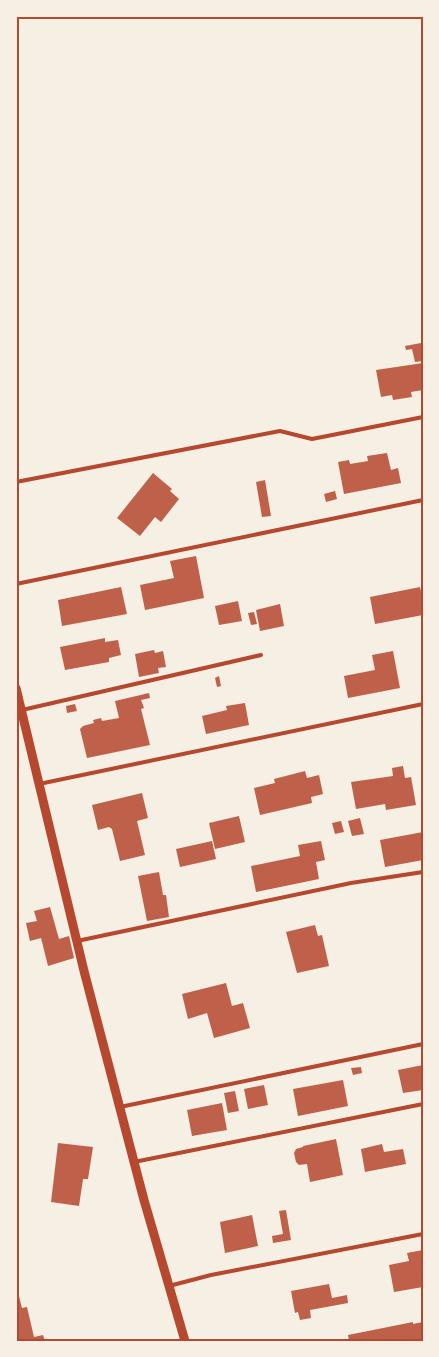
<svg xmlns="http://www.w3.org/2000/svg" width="439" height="1357" font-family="Mulish,sans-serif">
	<rect width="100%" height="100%" fill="#f6efe4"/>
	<!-- building -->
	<g fill="#bf614a">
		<path d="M421,343L423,361L415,362L412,349L406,350L405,346Z"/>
		<path d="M423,363V390L411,392L412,397L393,400L392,395L381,397L376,370Z"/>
		<path d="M387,453L391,470L398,468L401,483L344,494L338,462L349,460L350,464L368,461L367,456Z"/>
		<path d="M153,473L172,489L170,491L179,499L161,522L155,517L140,536L117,518Z"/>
		<path d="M265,480L271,516L262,517L256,482Z"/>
		<path d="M335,491L337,499L326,502L324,494Z"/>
		<path d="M196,556L204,598L145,610L140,585L174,578L170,561Z"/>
		<path d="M121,587L127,614L62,626L58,600Z"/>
		<path d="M420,587L423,600V615L375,624L370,597Z"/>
		<path d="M238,601L242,621L219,625L215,606Z"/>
		<path d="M280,604L284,626L260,631L256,610Z"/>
		<path d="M254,612L257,624L251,625L248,613Z"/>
		<path d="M105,638V642L118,640L121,655L109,658V662L65,670L60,647Z"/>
		<path d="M154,650L155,653L163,651L166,667L158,668L159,673L139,677L135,654Z"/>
		<path d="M393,651L400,688L348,698L344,676L375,670L372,655Z"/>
		<path d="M219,676L221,686L217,687L215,678Z"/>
		<path d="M149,693L150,698L141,700L144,708L141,709L150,745L87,758L80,729L83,726L94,723L93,720L101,718L102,721L119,718L115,701Z"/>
		<path d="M245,703L249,725L206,734L202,716L227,710L226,706Z"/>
		<path d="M75,704L77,711L67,713L66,706Z"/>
		<path d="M403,766L405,778L411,777L416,805L386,810L385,804L356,809L351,782L393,776L392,768Z"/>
		<path d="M305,771L307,778L319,775L323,794L311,797L312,803L260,815L254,788L275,783L274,779Z"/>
		<path d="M142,793L148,818L137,821L145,855L120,861L112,829L109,827L98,830L92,805Z"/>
		<path d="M239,816L245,842L215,849L209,823Z"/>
		<path d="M360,818L364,834L352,836L348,821Z"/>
		<path d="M341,821L344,832L335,834L332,823Z"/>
		<path d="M423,832V860L385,867L380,840Z"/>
		<path d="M212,841L216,859L180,867L176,849Z"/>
		<path d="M321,841L325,860L316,862L319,879L256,892L251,866L300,856L298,845Z"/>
		<path d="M159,872L163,895H166L169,917L147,921L138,876Z"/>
		<path d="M50,907L59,939L69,936L74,958L48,966L41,938L30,941L26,923L37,921L34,911Z"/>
		<path d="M315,925L318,936L322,935L329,966L297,973L286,932Z"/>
		<path d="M226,983L232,1006L243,1003L250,1028L214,1038L207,1013L188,1019L182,994Z"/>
		<path d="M423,1065V1090L403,1093L398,1070Z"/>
		<path d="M361,1067L362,1073L353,1075L351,1068Z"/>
		<path d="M343,1080L348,1106L298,1116L293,1089Z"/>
		<path d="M264,1085L268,1105L248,1109L244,1089Z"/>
		<path d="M235,1091L239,1111L228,1113L224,1093Z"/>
		<path d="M222,1103L227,1130L192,1136L187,1110Z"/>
		<path d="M336,1139L343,1175L310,1182L307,1164L299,1165L296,1162L294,1153L296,1149L303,1147V1146Z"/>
		<path d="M58,1143L93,1147L88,1179H83L79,1206L51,1202Z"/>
		<path d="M382,1144L384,1152L403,1149L406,1164L365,1172L361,1149Z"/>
		<path d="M286,1210L291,1240L273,1243L272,1236L283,1234L279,1211Z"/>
		<path d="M252,1215L258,1246L225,1253L220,1222Z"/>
		<path d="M423,1250V1287L394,1292L389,1265L409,1261L407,1253Z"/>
		<path d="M329,1284L332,1298L347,1295L348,1303L310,1310L311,1318L300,1320L298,1312L295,1313L291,1291Z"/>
		<path d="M16,1285L22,1308L27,1307L34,1337L43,1335L45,1341H16Z"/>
		<path d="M413,1322V1324L423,1322V1341H349L348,1335Z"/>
	</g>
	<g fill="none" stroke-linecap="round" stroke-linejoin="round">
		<!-- service -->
		<g stroke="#b5482f" stroke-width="4">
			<path d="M16,482L280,431L312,439L423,417"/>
			<path d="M16,584L423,500"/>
			<path d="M22,710L261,655"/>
			<path d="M39,784L423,704"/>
			<path d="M77,941L351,883L423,872"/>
			<path d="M120,1107L423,1044"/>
			<path d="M134,1162L423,1104"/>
			<path d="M169,1286L211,1275L423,1234"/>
		</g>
		<!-- tertiary -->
		<path stroke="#b5482f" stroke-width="9" d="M16,688L84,971L144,1200L185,1341"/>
	</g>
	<!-- border -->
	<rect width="439" height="1357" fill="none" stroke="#f6efe4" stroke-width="35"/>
	<rect x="18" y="18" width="404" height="1322" fill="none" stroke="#b5482f" stroke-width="2"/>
</svg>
